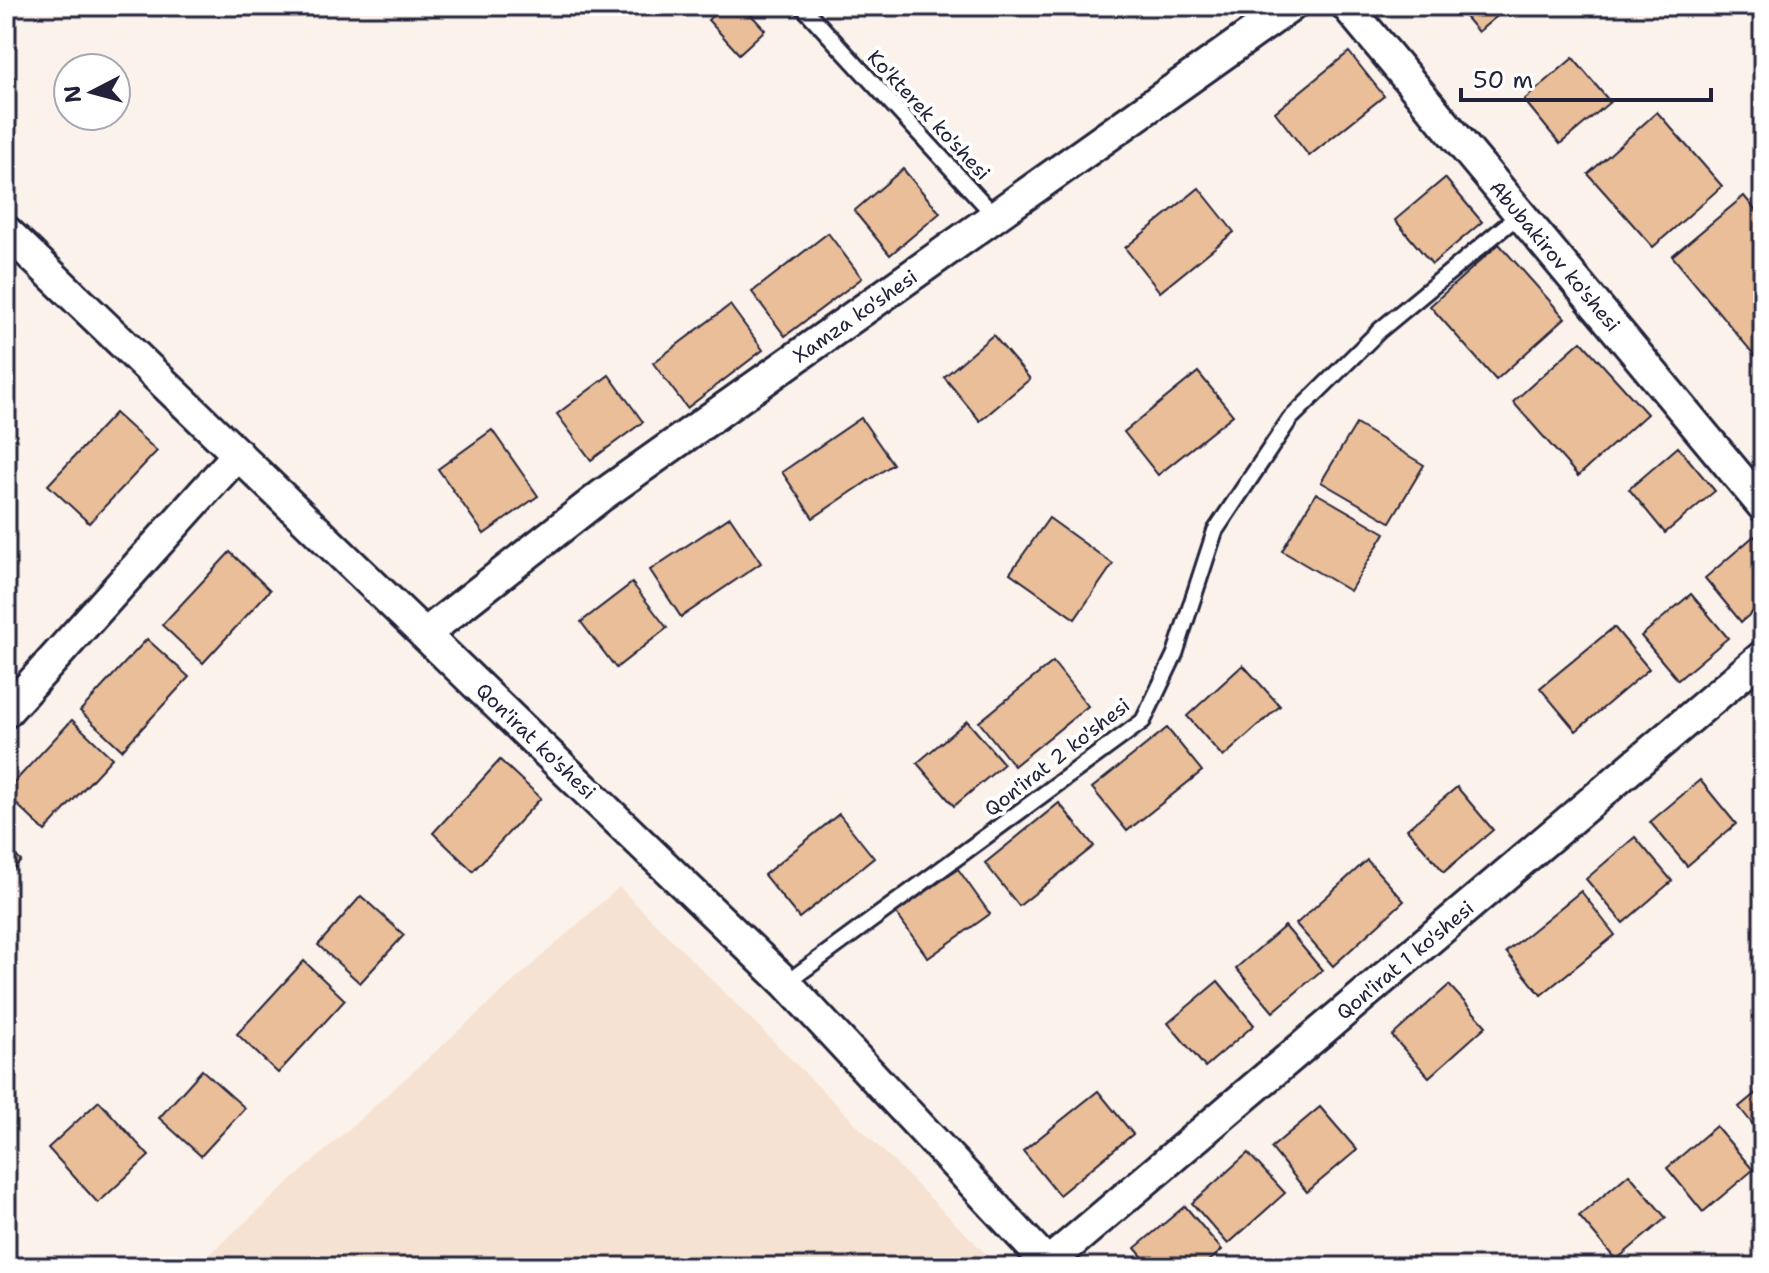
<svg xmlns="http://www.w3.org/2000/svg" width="1769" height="1273" font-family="'Shantell Sans',sans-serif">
	<rect width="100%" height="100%" fill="#fbf2eb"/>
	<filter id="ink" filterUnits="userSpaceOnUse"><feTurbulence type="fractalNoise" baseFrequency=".0125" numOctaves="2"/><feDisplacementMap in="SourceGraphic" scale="16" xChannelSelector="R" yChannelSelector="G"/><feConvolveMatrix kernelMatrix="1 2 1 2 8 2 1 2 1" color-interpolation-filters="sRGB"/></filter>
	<g filter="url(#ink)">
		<!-- built -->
		<path fill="#f6e2d2" d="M619,887L999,1267H195Z"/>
		<!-- building -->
		<g fill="#e9be99" stroke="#22223b" stroke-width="2">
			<path d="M722,6H743L765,30L739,54L708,20Z"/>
			<path d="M1456,6H1509L1478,32Z"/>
			<path d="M1349,52L1384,96L1309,156L1275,112Z"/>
			<path d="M1573,58L1610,102L1560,144L1524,100Z"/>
			<path d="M1657,112L1722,186L1653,247L1588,174Z"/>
			<path d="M903,169L940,213L890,255L854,211Z"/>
			<path d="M1445,178L1482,222L1432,264L1395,220Z"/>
			<path d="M1199,188L1234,232L1160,292L1125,248Z"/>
			<path d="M1744,196L1763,219V350L1755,356L1672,256Z"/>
			<path d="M828,233L862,278L785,336L752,292Z"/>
			<path d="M1499,244L1565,318L1496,380L1430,306Z"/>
			<path d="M730,305L763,350L687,408L653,363Z"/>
			<path d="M993,335L1030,379L980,421L944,377Z"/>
			<path d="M1581,341L1647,414L1578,476L1513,402Z"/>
			<path d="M1198,372L1233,415L1158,475L1124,432Z"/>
			<path d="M609,375L643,422L591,460L557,414Z"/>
			<path d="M115,413L157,451L89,523L48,485Z"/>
			<path d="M861,418L893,464L813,518L782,472Z"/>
			<path d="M1356,424L1424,465L1390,522L1321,482Z"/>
			<path d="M492,430L538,496L484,534L438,469Z"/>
			<path d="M1678,447L1715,491L1665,533L1629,489Z"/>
			<path d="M1316,493L1385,533L1350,591L1282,551Z"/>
			<path d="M730,517L761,563L681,617L650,570Z"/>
			<path d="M1049,518L1113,564L1075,619L1010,573Z"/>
			<path d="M1754,536L1763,546V603L1741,622L1705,578Z"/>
			<path d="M230,552L270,590L203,663L162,625Z"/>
			<path d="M632,583L667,628L616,668L581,622Z"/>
			<path d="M1691,594L1728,638L1678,680L1641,636Z"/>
			<path d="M1614,627L1649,669L1576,731L1540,688Z"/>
			<path d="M147,639L189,677L122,750L80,711Z"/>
			<path d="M1053,662L1088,706L1014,766L979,722Z"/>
			<path d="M1243,665L1280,706L1223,757L1187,716Z"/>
			<path d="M72,720L112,758L45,831L6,794V791Z"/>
			<path d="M967,721L1004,764L954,806L917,763Z"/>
			<path d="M1167,728L1202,771L1127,831L1092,788Z"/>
			<path d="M500,760L541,798L473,871L433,833Z"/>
			<path d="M1700,780L1736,824L1687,866L1650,822Z"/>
			<path d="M1457,787L1493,830L1444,872L1407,829Z"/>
			<path d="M1059,803L1094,846L1019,906L985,863Z"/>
			<path d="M839,814L874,858L799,918L764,875Z"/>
			<path d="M1635,837L1672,881L1623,923L1586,879Z"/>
			<path d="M6,847L21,861L6,877Z"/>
			<path d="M1367,860L1404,901L1333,966L1296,924Z"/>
			<path d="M958,869L990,914L928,958L896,913Z"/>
			<path d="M1581,891L1615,935L1541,995L1506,952Z"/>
			<path d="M361,896L404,935L360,983L318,945Z"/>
			<path d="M1285,926L1322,970L1273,1012L1236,968Z"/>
			<path d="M304,961L345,1000L278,1073L237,1034Z"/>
			<path d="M1218,981L1254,1025L1205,1067L1168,1023Z"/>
			<path d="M1449,985L1486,1026L1429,1077L1392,1036Z"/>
			<path d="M202,1070L245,1108L201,1156L159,1118Z"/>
			<path d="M1763,1087V1137L1739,1107Z"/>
			<path d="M1098,1091L1133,1134L1059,1195L1023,1151Z"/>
			<path d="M99,1101L149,1156L98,1203L48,1148Z"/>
			<path d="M1320,1107L1357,1150L1307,1192L1271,1148Z"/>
			<path d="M1716,1126L1753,1170L1703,1212L1667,1168Z"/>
			<path d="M1248,1153L1285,1193L1228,1244L1192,1203Z"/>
			<path d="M1629,1174L1666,1218L1616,1260L1579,1216Z"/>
			<path d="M1185,1206L1222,1250L1202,1267H1151L1135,1248Z"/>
		</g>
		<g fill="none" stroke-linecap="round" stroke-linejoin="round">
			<!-- service casing -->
			<g stroke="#22223b" stroke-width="20">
				<g id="service">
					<path d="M802,6L995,216"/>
					<path d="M786,983L1143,721L1175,654L1215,531L1290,419L1380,330L1520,214"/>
				</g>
			</g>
			<!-- minor casing -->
			<g stroke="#22223b" stroke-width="36">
				<g id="minor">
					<path d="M1347,6L1763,506"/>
					<path d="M6,231L786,983L1051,1267"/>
					<path d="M425,634L601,496L1291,6"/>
					<path d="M6,712L238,454"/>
					<path d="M1048,1263L1763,656"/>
				</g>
			</g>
			<!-- service -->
			<use href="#service" stroke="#fff" stroke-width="14"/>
			<!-- minor -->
			<use href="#minor" stroke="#fff" stroke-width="30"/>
		</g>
	</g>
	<g text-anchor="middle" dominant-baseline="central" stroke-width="8" stroke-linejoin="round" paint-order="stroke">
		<!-- street labels -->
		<g font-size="20" fill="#22223b" stroke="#fff">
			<text transform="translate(929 115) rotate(47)">Ko'kterek ko'shesi</text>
			<text transform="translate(1555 256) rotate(50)">Abubakirov ko'shesi</text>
			<text transform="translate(855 316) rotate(-35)">Xamza ko'shesi</text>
			<text transform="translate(536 741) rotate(44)">Qon'irat ko'shesi</text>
			<text transform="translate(1057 757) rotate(-38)">Qon'irat 2 ko'shesi</text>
			<text transform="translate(1405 960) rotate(-40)">Qon'irat 1 ko'shesi</text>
		</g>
	</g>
	<!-- margin -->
	<rect width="1769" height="1273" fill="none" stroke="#fff" stroke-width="32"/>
	<rect x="16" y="16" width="1737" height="1241" fill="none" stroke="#22223b" stroke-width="3" filter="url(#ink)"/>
	<!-- north arrow -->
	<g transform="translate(92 92) rotate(264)"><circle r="38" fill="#ffffff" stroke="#a7a7b1" stroke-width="2"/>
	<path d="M0-6L14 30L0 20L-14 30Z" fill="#22223b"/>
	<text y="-12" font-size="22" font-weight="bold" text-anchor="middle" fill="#22223b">N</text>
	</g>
	<!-- scale -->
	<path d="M1461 88v12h250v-12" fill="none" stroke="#22223b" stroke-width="4"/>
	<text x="1473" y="88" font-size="24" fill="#22223b" stroke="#ffffff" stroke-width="6" paint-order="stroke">50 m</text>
</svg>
